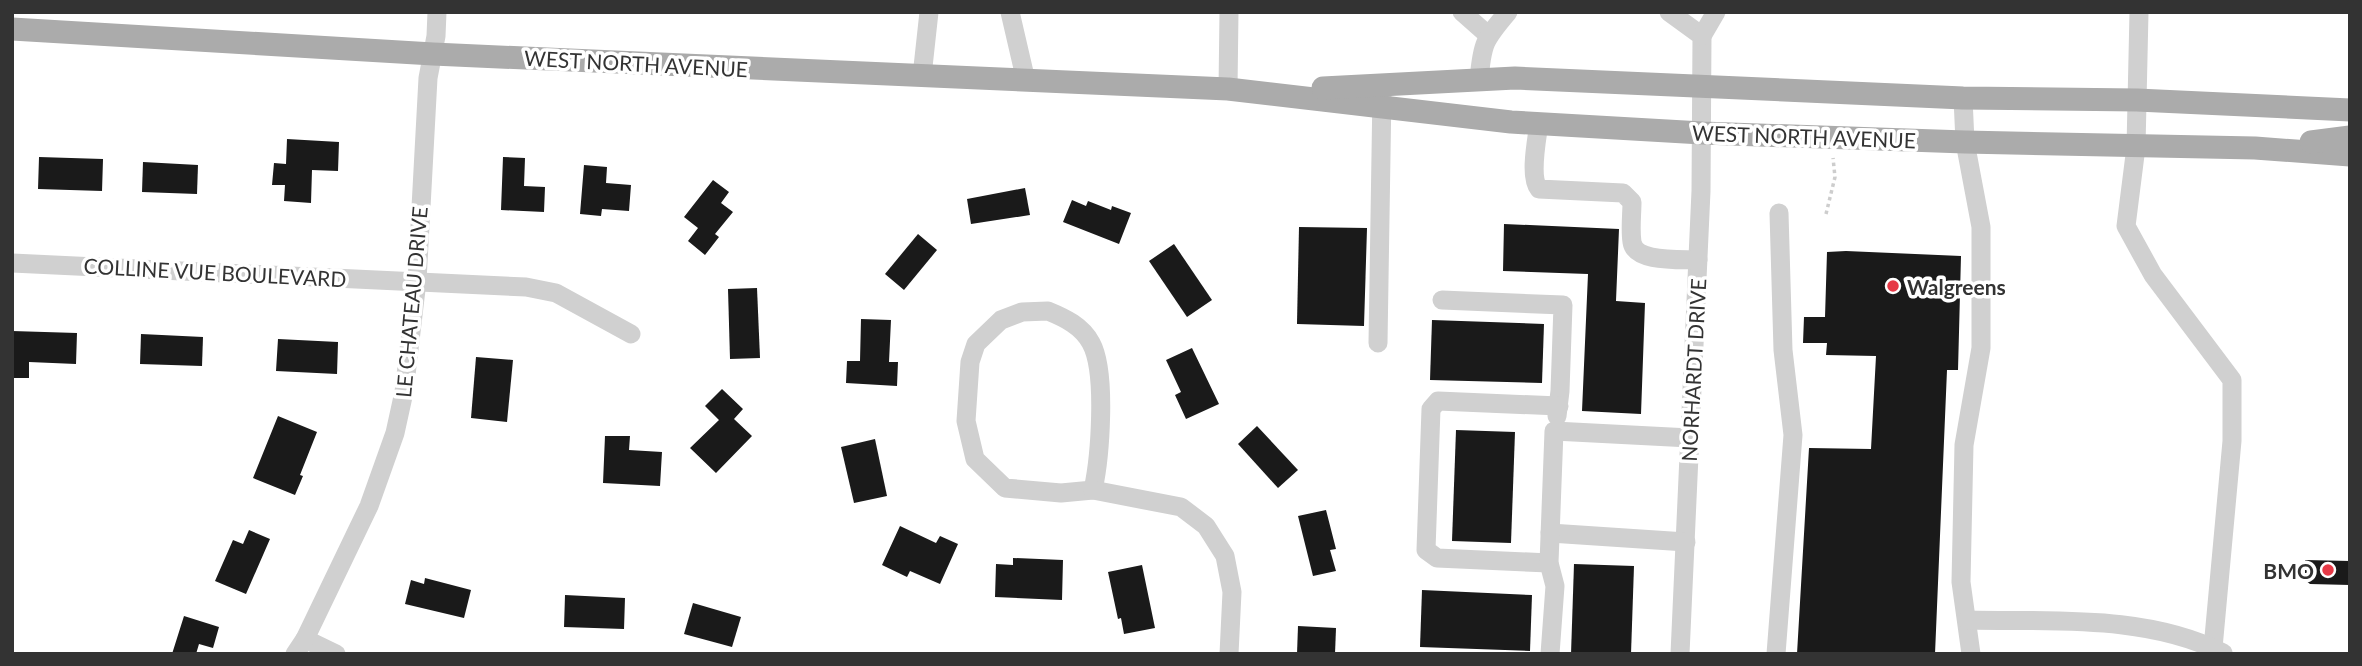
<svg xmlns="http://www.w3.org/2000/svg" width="2362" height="666" font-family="Lato,sans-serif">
	<rect width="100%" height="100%" fill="#fff"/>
	<!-- building -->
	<g fill="#1a1a1a">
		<path d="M287,139L339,142L338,171L312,170L311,203L284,201L285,185H272L274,163L286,164Z"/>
		<path d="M39,157L103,159L102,191L38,189Z"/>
		<path d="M503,157L525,158L524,186L545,187L544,212L501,210Z"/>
		<path d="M143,162L198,165L197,194L142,192Z"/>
		<path d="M584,165L607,167L606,183L631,185L629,211L602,209L601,216L580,214Z"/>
		<path d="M713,180L729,192L721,203L733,212L715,234L719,237L705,255L688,241L698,228L684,217Z"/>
		<path d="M1025,188L1030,215L971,224L967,199Z"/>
		<path d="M1072,200L1086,206L1088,201L1111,210L1112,206L1131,213L1119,244L1063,222Z"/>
		<path d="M1504,224L1619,229L1616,301L1645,303L1641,414L1582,411L1588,274L1503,271Z"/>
		<path d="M1299,227L1367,228L1364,326L1297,324Z"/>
		<path d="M918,234L937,250L904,290L885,274Z"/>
		<path d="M1174,244L1212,300L1187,317L1149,261Z"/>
		<path d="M1846,251L1961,256L1958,370H1947L1935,654H1797L1809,448L1871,449L1876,356L1826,355L1827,343H1803L1804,317H1825L1827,252Z"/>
		<path d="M757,288L760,358L730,359L728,289Z"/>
		<path d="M861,319L891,320L889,362H898L897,386L846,383L847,361H860Z"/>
		<path d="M1432,320L1544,324L1542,383L1430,380Z"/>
		<path d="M12,331L77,333L76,364L29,362V378H12Z"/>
		<path d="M141,334L203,337L202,366L140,364Z"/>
		<path d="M278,339L338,342L337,374L276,371Z"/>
		<path d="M1192,348L1219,404L1186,419L1175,395L1181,392L1166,360Z"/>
		<path d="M476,357L513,360L507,422L471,418Z"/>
		<path d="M722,389L743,409L734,419L752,436L716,473L690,448L719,420L705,406Z"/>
		<path d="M278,416L317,432L300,475L303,476L295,495L253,478Z"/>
		<path d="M1257,426L1298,470L1278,488L1238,444Z"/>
		<path d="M1456,430L1515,432L1511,543L1452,541Z"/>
		<path d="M605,436H630L629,450L662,452L660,486L603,483Z"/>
		<path d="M875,439L887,496L854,503L841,447Z"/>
		<path d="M1326,510L1336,549L1330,550L1336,571L1313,576L1298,516Z"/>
		<path d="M900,526L936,543L940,536L958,544L940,584L910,571L907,577L882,565Z"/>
		<path d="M249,530L270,539L246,594L215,581L233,540L243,544Z"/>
		<path d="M1013,558L1063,560L1062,600L995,597L996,564L1013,565Z"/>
		<path d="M2305,560L2350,561V585L2310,584L2305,580Z"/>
		<path d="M1574,564L1634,566L1631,654H1571Z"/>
		<path d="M1142,565L1155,628L1124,634L1121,618L1118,619L1108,572Z"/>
		<path d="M425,578L471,590L464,618L405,604L411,580L424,584Z"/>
		<path d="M1422,590L1532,595L1530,651L1420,647Z"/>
		<path d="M565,595L625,598L624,629L564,627Z"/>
		<path d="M693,603L741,617L732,647L684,634Z"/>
		<path d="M184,616L219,627L213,648L199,644L196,654H172Z"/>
		<path d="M1298,626L1336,628L1335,654H1297Z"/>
	</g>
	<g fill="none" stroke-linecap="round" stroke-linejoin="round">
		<!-- path -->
		<path stroke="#cdcdcd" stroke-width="3.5" stroke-dasharray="3.5 3.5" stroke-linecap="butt" d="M1826,214L1835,177L1833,158"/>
		<!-- minor -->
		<g stroke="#d0d0d0" stroke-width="19">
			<path d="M1010,12L1026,81"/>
			<path d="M1462,12L1488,35"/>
			<path d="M1669,12L1702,36L1701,191L1680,654"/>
			<path d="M2139,12L2136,147L2126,226L2153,275L2232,380V441L2213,648"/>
			<path d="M1702,36L1716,12"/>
			<path d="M922,76L929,12"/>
			<path d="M1479,80C1482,44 1484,40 1508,12"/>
			<path d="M1228,89L1229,12"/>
			<path d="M1963,98L1965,142L1981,227V348L1964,445L1961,582L1971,654"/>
			<path d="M1539,123C1537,139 1529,177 1539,189L1623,193L1632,202C1632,214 1630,229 1632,242C1635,263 1681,259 1698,260"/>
			<path d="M12,263L526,287L556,293L631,334"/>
			<path d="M1442,300L1563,305L1560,391L1557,416"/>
			<path d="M1048,311C1065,318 1082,326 1091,343C1107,372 1100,458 1093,490L1061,493L1005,488L975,459L966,421L970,362L976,344L1001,320L1022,312Z"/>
			<path d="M1378,343L1382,92"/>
			<path d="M1093,490L1181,507L1206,526L1225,556L1232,592L1229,654"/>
			<path d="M1550,533L1686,542"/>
			<path d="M1549,563L1437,558L1426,550L1431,409L1438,401L1559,406"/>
			<path d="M1968,620C2052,622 2146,614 2223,653"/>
			<path d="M305,639L336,654"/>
			<path d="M295,654L305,639L369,506L395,433L404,392L417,281L428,78L436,36L437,12"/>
			<path d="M1550,654L1555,586L1549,563L1554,431L1690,438"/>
			<path d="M1776,654L1793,435L1783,350L1779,213"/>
		</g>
		<!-- major -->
		<g stroke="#ababab" stroke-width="23">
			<path d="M12,29L433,54L1228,89L1511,122L1702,133L1965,142L2255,148L2350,155"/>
			<path d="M1323,88L1515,78L1963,98L2137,100L2350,110"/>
			<path d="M2311,142L2350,137"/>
		</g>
	</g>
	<!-- markers -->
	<g fill="#e63946" stroke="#fff" stroke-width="2.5">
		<circle cx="1893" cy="286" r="7"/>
		<circle cx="2328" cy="570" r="7"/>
	</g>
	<g text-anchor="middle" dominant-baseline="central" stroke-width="7" stroke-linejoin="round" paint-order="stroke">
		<!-- street labels -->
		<g font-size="21" fill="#333" stroke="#fff">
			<text transform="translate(636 63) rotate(3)">WEST NORTH AVENUE</text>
			<text transform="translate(1804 136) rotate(2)">WEST NORTH AVENUE</text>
			<text transform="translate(215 272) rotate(3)">COLLINE VUE BOULEVARD</text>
			<text transform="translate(411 302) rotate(-85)">LE CHATEAU DRIVE</text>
			<text transform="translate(1693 370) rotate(-87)">NORHARDT DRIVE</text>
		</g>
		<!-- poi labels -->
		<g font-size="21" font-weight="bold" fill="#333" stroke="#fff" text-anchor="start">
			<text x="1907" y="286">Walgreens</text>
			<text x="2314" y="570" text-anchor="end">BMO</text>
		</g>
	</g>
	<!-- border -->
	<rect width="2362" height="666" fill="none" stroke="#333333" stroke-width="28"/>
</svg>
